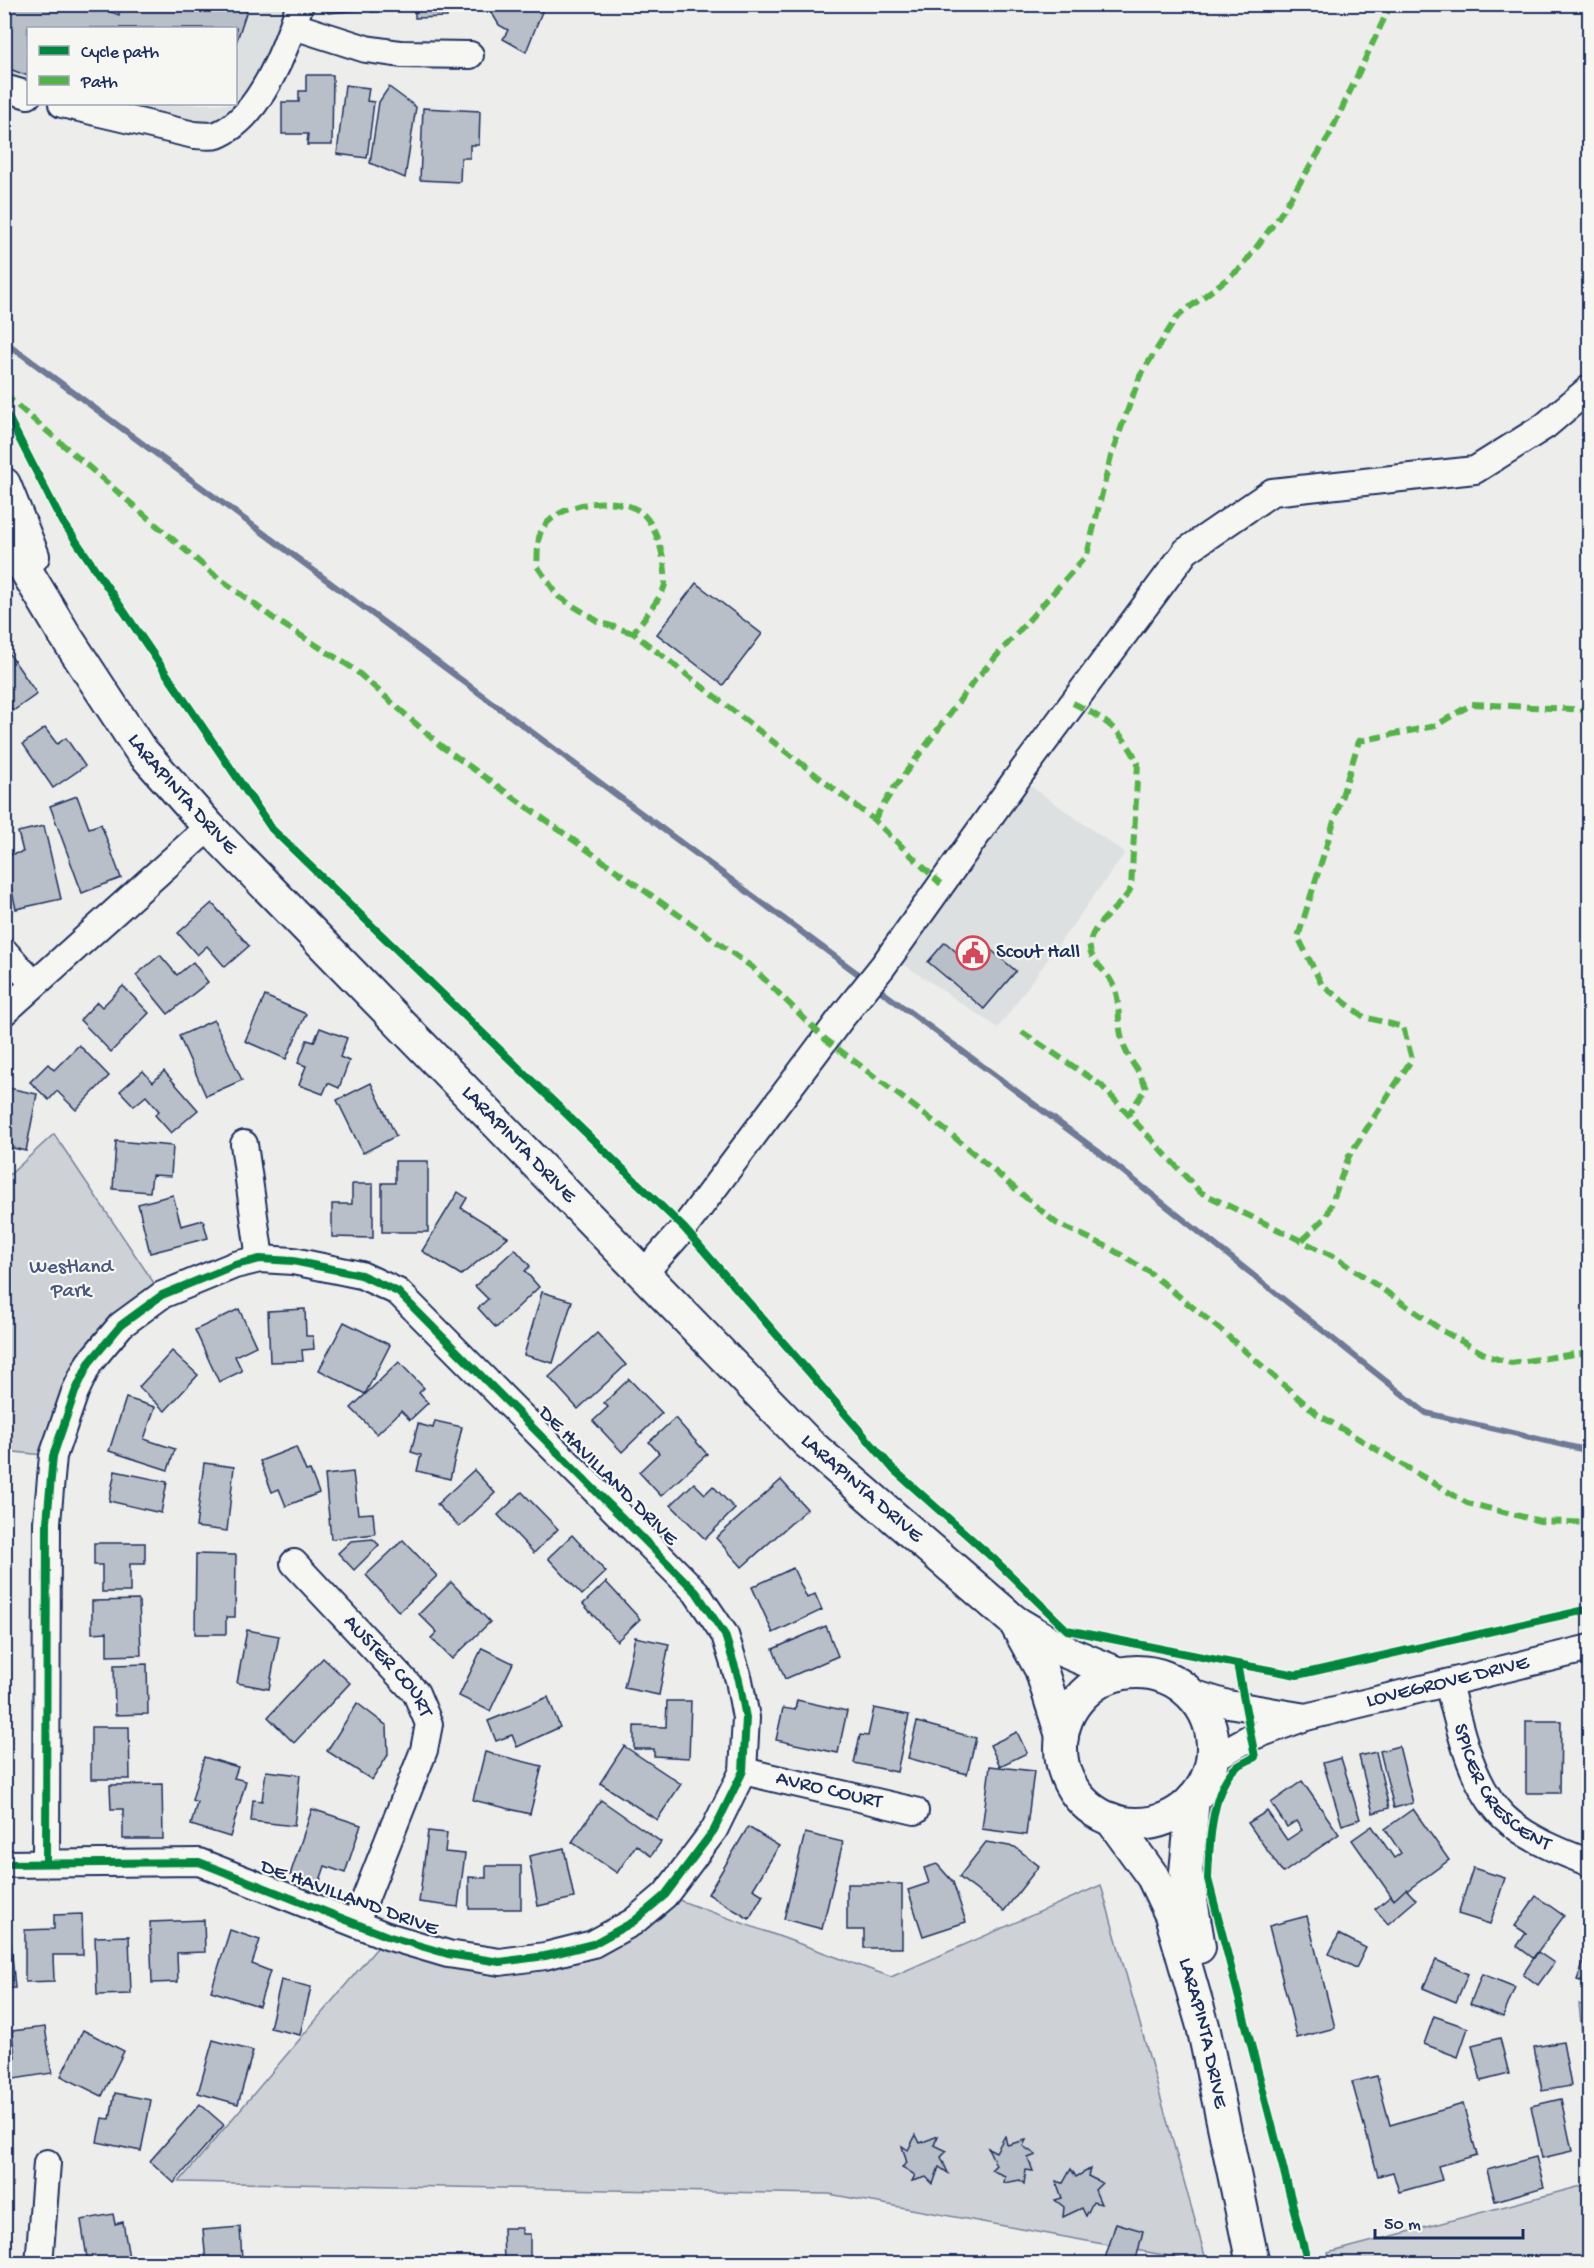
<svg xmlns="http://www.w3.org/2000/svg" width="1594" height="2268" font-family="'Gochi Hand',sans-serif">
	<rect width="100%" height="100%" fill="#edeeec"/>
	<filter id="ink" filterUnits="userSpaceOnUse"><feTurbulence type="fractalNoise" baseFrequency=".0167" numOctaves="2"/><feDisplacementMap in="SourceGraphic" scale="12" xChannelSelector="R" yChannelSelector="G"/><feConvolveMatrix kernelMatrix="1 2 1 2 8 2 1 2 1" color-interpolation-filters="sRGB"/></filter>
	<g filter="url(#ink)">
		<!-- built -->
		<g fill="#dde0e1">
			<path d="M5,5H300L256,104L215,136L62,104H236V28H28V95L5,88Z"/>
			<path d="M1018,777L1125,853L998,1028L890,955Z"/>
		</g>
		<!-- green -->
		<g fill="#ced2d7" stroke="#74809a" stroke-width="1.5">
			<path d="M54,1134L162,1295L121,1325L53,1456L5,1451V1179Z"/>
			<path d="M1101,1885L1207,2263L829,2194L179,2182L387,1936L545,1956L665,1895L891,1977Z"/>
			<path d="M1579,2004L1589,2008V2102Z"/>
			<path d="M1589,2184V2263H1331L1328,2253Z"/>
		</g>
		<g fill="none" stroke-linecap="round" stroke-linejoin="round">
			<!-- stream -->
			<g stroke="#6e7a96" stroke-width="6">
				<path d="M4,341L865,979"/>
				<path d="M873,985L1100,1153L1426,1413L1590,1451"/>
			</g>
		</g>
		<!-- building -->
		<g fill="#b9bfc8" stroke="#1b2f5e" stroke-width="1.5">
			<path d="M6,4H91L119,15V4H249L236,43V28H28V76L4,67Z"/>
			<path d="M327,4H363V10L328,13Z"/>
			<path d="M370,4H392V11L371,12Z"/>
			<path d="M408,4H447V17L415,18V6Z"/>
			<path d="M452,4H478V10H453Z"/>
			<path d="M493,4H545L526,52L503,39L508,30L499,25L490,10Z"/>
			<path d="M306,75H333L332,145H307L308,134H282V102H299V91H306Z"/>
			<path d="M345,85L369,88L367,101L374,102L367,158L337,154Z"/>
			<path d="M389,87L416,107L405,178L370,163L379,102Z"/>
			<path d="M423,108L480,111L479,145H470V158H461L460,182L420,180Z"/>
			<path d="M696,583L762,634L723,685L657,634Z"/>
			<path d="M8,652L37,694L13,711L4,698V655Z"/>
			<path d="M45,728L57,744L66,738L85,766L53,788L23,744Z"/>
			<path d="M77,796L89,828L101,824L121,878L82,893L50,806Z"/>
			<path d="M44,826L61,899L16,909L4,856L23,852L18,832Z"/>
			<path d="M212,903L249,946L225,967L207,946L197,955L178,933Z"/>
			<path d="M977,938L1016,971L984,1009L928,962L945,942L962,957Z"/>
			<path d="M160,955L177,975L193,962L208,982L168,1014L136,975Z"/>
			<path d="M123,986L149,1013L111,1052L80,1020L97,1002L102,1007Z"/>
			<path d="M265,996L306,1014L286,1059L245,1041Z"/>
			<path d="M214,1020L242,1080L206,1096L179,1036Z"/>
			<path d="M320,1028L347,1038L340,1057L349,1061L339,1088L328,1083L323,1094L299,1085L306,1066L298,1063L307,1040L314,1042Z"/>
			<path d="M79,1045L109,1076L76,1110L57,1091L49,1100L30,1082L48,1064L54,1070Z"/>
			<path d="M143,1071L153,1082L164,1071L198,1110L171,1133L155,1115L159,1111L146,1096L134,1106L120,1091Z"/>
			<path d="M371,1083L396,1136L363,1153L337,1100Z"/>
			<path d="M4,1087L37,1094L26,1151L4,1146Z"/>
			<path d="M116,1141L173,1146L171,1176L152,1175L150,1192L113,1189Z"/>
			<path d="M395,1161H428V1232H382V1183H395Z"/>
			<path d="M352,1184H373V1238L332,1237V1204H352Z"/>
			<path d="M458,1192L467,1198L461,1208L508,1237L461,1275L422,1251Z"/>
			<path d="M173,1195L181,1226L203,1220L208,1238L150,1253L138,1204Z"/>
			<path d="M515,1249L530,1266L525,1271L539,1287L496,1328L478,1308L488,1299L475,1286Z"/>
			<path d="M542,1292L572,1301L553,1363L524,1355Z"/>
			<path d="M239,1309L256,1346L235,1356L242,1371L219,1382L195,1330Z"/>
			<path d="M305,1309L306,1336H313L314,1349L302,1350L303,1361L270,1362L268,1311Z"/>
			<path d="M344,1322L390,1345L365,1394L319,1370Z"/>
			<path d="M597,1333L626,1365L578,1409L549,1377Z"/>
			<path d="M172,1351L198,1375L165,1411L139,1387Z"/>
			<path d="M399,1362L424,1388L419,1393L428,1403L410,1420L401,1411L377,1434L351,1408Z"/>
			<path d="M629,1379L662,1413L622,1452L593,1421L608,1407L604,1403Z"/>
			<path d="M126,1398L155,1407L144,1439L175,1449L168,1470L109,1451Z"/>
			<path d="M675,1418L707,1454L661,1496L639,1472L659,1453L649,1442Z"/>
			<path d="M435,1421L462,1427L450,1479L417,1471L421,1455L411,1452L418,1424L433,1428Z"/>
			<path d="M296,1447L306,1471L310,1470L319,1493L286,1506L279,1489L272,1492L260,1461Z"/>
			<path d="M204,1463L234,1467L227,1531L196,1527Z"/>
			<path d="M474,1470L495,1493L459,1527L437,1504Z"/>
			<path d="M115,1471L167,1482L161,1513L109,1501Z"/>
			<path d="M353,1472L358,1514L373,1513L375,1534L331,1539L325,1475Z"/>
			<path d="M781,1480L807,1509L742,1567L716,1538Z"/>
			<path d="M694,1483L705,1494L713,1486L735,1509L705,1539L671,1505Z"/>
			<path d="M522,1492L558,1529L534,1553L498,1515Z"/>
			<path d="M572,1535L606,1572L582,1595L548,1558Z"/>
			<path d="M373,1539L379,1545L354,1570L338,1553L351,1541Z"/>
			<path d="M403,1540L437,1576L399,1612L366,1575Z"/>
			<path d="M94,1543H145V1564H130V1592H102V1565H94Z"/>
			<path d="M196,1554L236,1555L235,1617H226V1634H195Z"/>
			<path d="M793,1568L807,1598L815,1594L822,1610L773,1633L752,1587Z"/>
			<path d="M451,1582L490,1622L452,1659L431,1638L437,1632L419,1614Z"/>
			<path d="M606,1582L640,1619L617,1641L583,1604Z"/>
			<path d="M139,1600L141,1655L107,1656V1632L92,1633V1601Z"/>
			<path d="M826,1626L838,1656L785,1679L773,1649Z"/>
			<path d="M247,1630L279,1636L269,1689L237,1683Z"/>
			<path d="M635,1637L669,1644L659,1695L624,1688Z"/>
			<path d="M482,1648L513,1663L490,1711L459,1696Z"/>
			<path d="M323,1658L350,1683L294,1743L268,1717Z"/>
			<path d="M147,1664L148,1714L115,1715L114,1665Z"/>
			<path d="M548,1697L560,1727L517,1747L512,1735L496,1741L488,1721Z"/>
			<path d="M797,1700L847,1711L838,1753L776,1740L783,1708L795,1710Z"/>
			<path d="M667,1701H691L689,1758L654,1756V1749H634V1726L666,1727Z"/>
			<path d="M357,1703L387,1726L388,1755L372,1780L327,1751Z"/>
			<path d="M874,1708L909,1715L897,1772L854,1763L860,1735L868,1736Z"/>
			<path d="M1526,1721H1561L1560,1793H1526Z"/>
			<path d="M917,1722L976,1738L967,1774L908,1758Z"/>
			<path d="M91,1727H129L130,1779H91Z"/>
			<path d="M1017,1732L1027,1753L1000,1766L990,1745Z"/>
			<path d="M624,1746L681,1784L657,1820L600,1783Z"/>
			<path d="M1399,1746L1413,1803L1394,1808L1380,1751Z"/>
			<path d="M485,1752L542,1766L530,1814L473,1800Z"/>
			<path d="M1376,1752L1389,1808L1373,1813L1359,1756Z"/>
			<path d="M204,1757L238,1767L234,1778L246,1781L230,1837L191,1825L197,1802L192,1800Z"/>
			<path d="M1341,1758L1360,1819L1342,1825L1323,1763Z"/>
			<path d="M990,1766L1034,1771L1026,1835L982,1829Z"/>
			<path d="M266,1771L300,1775L294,1826L251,1821L253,1800L262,1801Z"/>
			<path d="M1302,1781L1339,1834L1283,1873L1248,1823L1267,1811L1287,1840L1302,1830L1296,1821L1287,1827L1271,1803Z"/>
			<path d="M162,1784L163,1839H123V1809H111L110,1785Z"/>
			<path d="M601,1800L661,1842L651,1856L636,1845L617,1873L572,1842Z"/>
			<path d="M312,1809L361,1825L345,1873L325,1866L319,1884L290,1875Z"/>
			<path d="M1413,1809L1449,1860L1394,1900L1352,1840L1372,1826L1394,1858L1401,1853L1385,1829Z"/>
			<path d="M748,1827L779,1846L753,1889L763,1895L749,1919L708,1894Z"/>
			<path d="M428,1831L447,1833L445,1852L465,1854L458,1907L419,1902Z"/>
			<path d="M805,1833L843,1842L822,1929L784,1919Z"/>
			<path d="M986,1842L1015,1847L1039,1866L1004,1911L959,1877Z"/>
			<path d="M564,1848L574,1898L538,1906L529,1856Z"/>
			<path d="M937,1864L953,1882L966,1922L923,1936L908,1890L929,1883L924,1868Z"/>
			<path d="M486,1866H521V1909H469V1877L486,1878Z"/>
			<path d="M1473,1868L1505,1878L1490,1924L1458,1914Z"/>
			<path d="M847,1884H902V1948H864V1930H847Z"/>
			<path d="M1406,1889L1416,1900L1388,1924L1375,1909L1391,1896L1394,1900Z"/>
			<path d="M1536,1896L1564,1916L1533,1958L1517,1946L1526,1933L1515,1926Z"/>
			<path d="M82,1914L83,1955H53L54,1981L25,1982V1930L54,1929V1915Z"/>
			<path d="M1307,1916L1335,2028L1297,2038L1269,1926Z"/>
			<path d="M204,1920L205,1952L177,1953L178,1982L152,1983L150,1922Z"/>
			<path d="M230,1930L260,1940L252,1964L270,1971L259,2006L211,1991Z"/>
			<path d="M10,1933L15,1988L4,1989V1934Z"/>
			<path d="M1339,1934L1366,1948L1356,1968L1329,1954Z"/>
			<path d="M129,1936L131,1994L97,1995L95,1937Z"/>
			<path d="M1590,1944V1984L1577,1980Z"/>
			<path d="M1538,1952L1554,1963L1538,1985L1523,1974Z"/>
			<path d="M1436,1960L1468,1974L1456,2002L1423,1988Z"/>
			<path d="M1482,1974L1515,1987L1503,2017L1470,2004Z"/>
			<path d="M281,1980L311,1987L300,2035L270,2028Z"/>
			<path d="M1434,2016L1468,2028L1458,2057L1424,2044Z"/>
			<path d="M45,2027L52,2073L8,2080L5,2058L15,2057L12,2031Z"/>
			<path d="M83,2030L124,2051L102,2096L61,2076Z"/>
			<path d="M1500,2038L1509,2074L1481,2081L1472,2045Z"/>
			<path d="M213,2040L253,2051L238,2104L198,2093Z"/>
			<path d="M1563,2042L1571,2086L1542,2091L1534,2047Z"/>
			<path d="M1377,2076L1390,2125L1463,2104L1477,2155L1438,2166L1442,2180L1399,2192L1393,2172L1378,2176L1352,2082Z"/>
			<path d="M115,2093L151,2100L141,2151L97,2142L102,2118L110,2119Z"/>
			<path d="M1561,2099L1572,2151L1542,2158L1531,2106Z"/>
			<path d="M200,2104L224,2125L174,2183L150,2161Z"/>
			<path d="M916,2135L920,2143L938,2136L934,2145L947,2151L941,2157L948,2173L939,2167L933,2184L926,2177L912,2181L915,2175L902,2167L907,2163L902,2146L908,2150Z"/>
			<path d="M1005,2136L1007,2145L1026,2140L1023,2146L1036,2155L1028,2158L1033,2171L1026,2170L1024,2184L1020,2180L1004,2183L1005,2176L991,2170L996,2165L988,2148L996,2152Z"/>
			<path d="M1536,2157L1544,2187L1495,2201L1487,2170Z"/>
			<path d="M1071,2169L1076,2177L1090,2169L1088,2176L1102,2183L1095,2190L1101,2204L1093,2202L1086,2216L1082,2208L1063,2217L1064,2207L1055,2200L1062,2198L1056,2181L1063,2183Z"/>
			<path d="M113,2214L115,2224L123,2222L130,2264H88L81,2220Z"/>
			<path d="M1116,2223L1143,2231L1135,2264L1104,2262Z"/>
			<path d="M240,2227L242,2260L206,2263L203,2230Z"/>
			<path d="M503,2228H522V2234H530V2264H504Z"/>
		</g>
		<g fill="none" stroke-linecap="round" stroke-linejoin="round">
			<!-- minor casing -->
			<g stroke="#1b2f5e" stroke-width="30">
				<g id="minor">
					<path d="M294,26L366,49L401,54L470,55"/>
					<path d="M4,88L28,95"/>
					<path d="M62,104L194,135C201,135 210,137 217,135C260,118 287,46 300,4"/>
					<path d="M4,951L34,984"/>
					<path d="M4,1012L209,827"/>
					<path d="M244,1144L260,1259"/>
					<path d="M644,1273L684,1228L842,1017L883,966L1018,777L1186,551L1272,492L1475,470L1545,426L1590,388"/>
					<path id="s1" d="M294,1563L416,1693L429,1724L424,1750L356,1922"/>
					<path id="s2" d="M1448,1683C1459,1726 1471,1785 1504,1817C1527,1839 1561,1852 1590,1863"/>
					<path d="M1189,1692L1228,1704L1306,1717"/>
					<path id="s3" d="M1212,1759L1251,1737L1306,1717L1590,1648"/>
					<path id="s4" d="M743,1771L915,1811"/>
					<path d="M4,1864L199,1862L387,1936L448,1954L500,1962L545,1956L593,1944L633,1922L665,1895L714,1830L743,1771L746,1718L739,1680L725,1635L696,1592L398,1292L361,1275L293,1261L260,1259L235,1265L162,1295L121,1325L89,1363L75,1392L53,1456L47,1522L46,1863"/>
					<path d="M39,2264L47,2163"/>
				</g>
			</g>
			<!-- major casing -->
			<g stroke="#1b2f5e" stroke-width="36">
				<g id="major">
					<path d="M4,484L33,556"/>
					<path id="s5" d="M4,534L63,632L139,748L209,827L808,1443L1015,1622L1064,1651L1119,1674"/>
					<path d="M1015,1622L1041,1669L1062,1736"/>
					<circle cx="1137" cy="1748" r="76"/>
					<path d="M1193,1799L1186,1872L1199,1947"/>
					<path id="s6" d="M1111,1819L1153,1877L1171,1915L1203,2026L1253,2264"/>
				</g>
			</g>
			<!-- minor -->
			<use href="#minor" stroke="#f6f6f2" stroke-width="26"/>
			<!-- major -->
			<use href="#major" stroke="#f6f6f2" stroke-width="32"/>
			<!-- quiet -->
			<g stroke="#55b248" stroke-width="6" stroke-dasharray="12 6" stroke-linecap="butt">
				<path d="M4,394L212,573L273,618L354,669L441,746L752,967L825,1039L953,1136L1056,1223L1108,1247L1149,1272L1222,1331L1317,1414L1467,1503L1540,1521L1590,1523"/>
				<path d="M633,633L599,622L559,597L537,566C538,556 537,543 540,534C552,502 622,492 644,515C658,529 667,565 665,584C664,595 640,623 633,633L874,820L941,884"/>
				<path d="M1073,703C1105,719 1122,730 1138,763L1131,888C1122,907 1094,921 1090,942C1087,959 1104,968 1111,981C1121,998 1117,1016 1121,1035C1125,1058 1139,1068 1146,1088L1128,1115"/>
				<path d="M874,820L894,788L975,680L1087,555L1111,456L1140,376L1177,317L1241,268L1278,218L1329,136L1391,4"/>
				<path d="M1022,1032L1101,1085L1200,1192L1337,1258L1443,1331L1488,1356L1511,1363L1590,1352"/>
				<path d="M1302,1240L1327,1216L1349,1156L1412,1059L1403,1027L1364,1017L1322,985L1298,937L1359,741L1435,726L1472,704L1590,710"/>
			</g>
			<!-- cycleway casing -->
			<g stroke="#f6f6f2" stroke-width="11">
				<g id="cycleway">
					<path d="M4,409L59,516L272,829L684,1228L894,1470L995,1560L1067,1630L1237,1664L1255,1757C1248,1761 1240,1764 1234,1769C1211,1792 1209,1848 1208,1879L1308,2264"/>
					<path d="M1237,1664L1297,1675L1590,1609"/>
					<path d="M4,1864L199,1862L387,1936L448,1954L500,1962L545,1956L593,1944L633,1922L665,1895L714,1830L743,1771L746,1718L739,1680L725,1635L696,1592L398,1292L361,1275L293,1261L260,1259L235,1265L162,1295L121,1325L89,1363L75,1392L53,1456L47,1522L46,1863"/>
				</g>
			</g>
			<!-- cycleway -->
			<use href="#cycleway" stroke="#00873e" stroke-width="8"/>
		</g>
	</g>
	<!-- icons -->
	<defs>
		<g id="civic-ring" transform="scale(1.725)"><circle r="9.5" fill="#f6f6f2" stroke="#d1495b" stroke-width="1.5"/><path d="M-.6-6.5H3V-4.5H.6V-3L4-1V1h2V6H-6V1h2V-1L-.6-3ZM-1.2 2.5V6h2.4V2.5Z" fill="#d1495b"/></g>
	</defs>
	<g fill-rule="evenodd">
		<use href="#civic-ring" x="973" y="953"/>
	</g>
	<g text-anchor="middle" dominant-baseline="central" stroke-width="4.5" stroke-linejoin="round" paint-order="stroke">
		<!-- street labels -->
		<g font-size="21" fill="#1b2f5e" stroke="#f6f6f2">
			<text stroke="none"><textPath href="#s5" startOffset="316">LARAPINTA DRIVE</textPath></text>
			<text stroke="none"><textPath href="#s5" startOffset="802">LARAPINTA DRIVE</textPath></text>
			<text transform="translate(607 1477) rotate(45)">DE HAVILLAND DRIVE</text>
			<text stroke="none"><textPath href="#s5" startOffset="1288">LARAPINTA DRIVE</textPath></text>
			<text stroke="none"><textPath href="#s1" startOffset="140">AUSTER COURT</textPath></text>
			<text stroke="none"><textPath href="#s3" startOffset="249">LOVEGROVE DRIVE</textPath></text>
			<text stroke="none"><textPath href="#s2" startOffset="122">SPICER CRESCENT</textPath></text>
			<text stroke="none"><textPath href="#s4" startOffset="88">AVRO COURT</textPath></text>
			<text transform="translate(349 1899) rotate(20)">DE HAVILLAND DRIVE</text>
			<text stroke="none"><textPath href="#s6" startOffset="236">LARAPINTA DRIVE</textPath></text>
		</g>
		<!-- poi labels -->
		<g font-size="21" fill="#1b2f5e" stroke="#f6f6f2" text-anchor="start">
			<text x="996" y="953">Scout Hall</text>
		</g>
		<!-- park labels -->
		<g font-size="21" fill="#48587c" stroke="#f6f6f2">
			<text x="71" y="1268">Westland<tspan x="71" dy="24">Park</tspan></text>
		</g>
	</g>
	<!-- margin -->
	<rect width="1594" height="2268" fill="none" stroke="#f6f6f2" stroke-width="24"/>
	<rect x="12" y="12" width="1570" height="2244" fill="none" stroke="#1b2f5e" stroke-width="2" filter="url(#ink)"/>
	<!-- legend -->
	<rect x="27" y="27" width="210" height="78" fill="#f6f6f2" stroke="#9ea6b7" stroke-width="1.5"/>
	<rect x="39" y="46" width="30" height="9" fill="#00873e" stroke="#9ea6b7" stroke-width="1.5"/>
	<text x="81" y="57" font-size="18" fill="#1b2f5e">Cycle path</text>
	<rect x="39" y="76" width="30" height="9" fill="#55b248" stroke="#9ea6b7" stroke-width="1.5"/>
	<text x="81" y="87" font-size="18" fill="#1b2f5e">Path</text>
	<!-- scale -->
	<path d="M1375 2229v9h148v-9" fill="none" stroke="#1b2f5e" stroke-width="3"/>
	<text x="1384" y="2229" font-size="18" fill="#1b2f5e" stroke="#f6f6f2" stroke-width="4.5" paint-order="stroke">50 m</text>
</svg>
